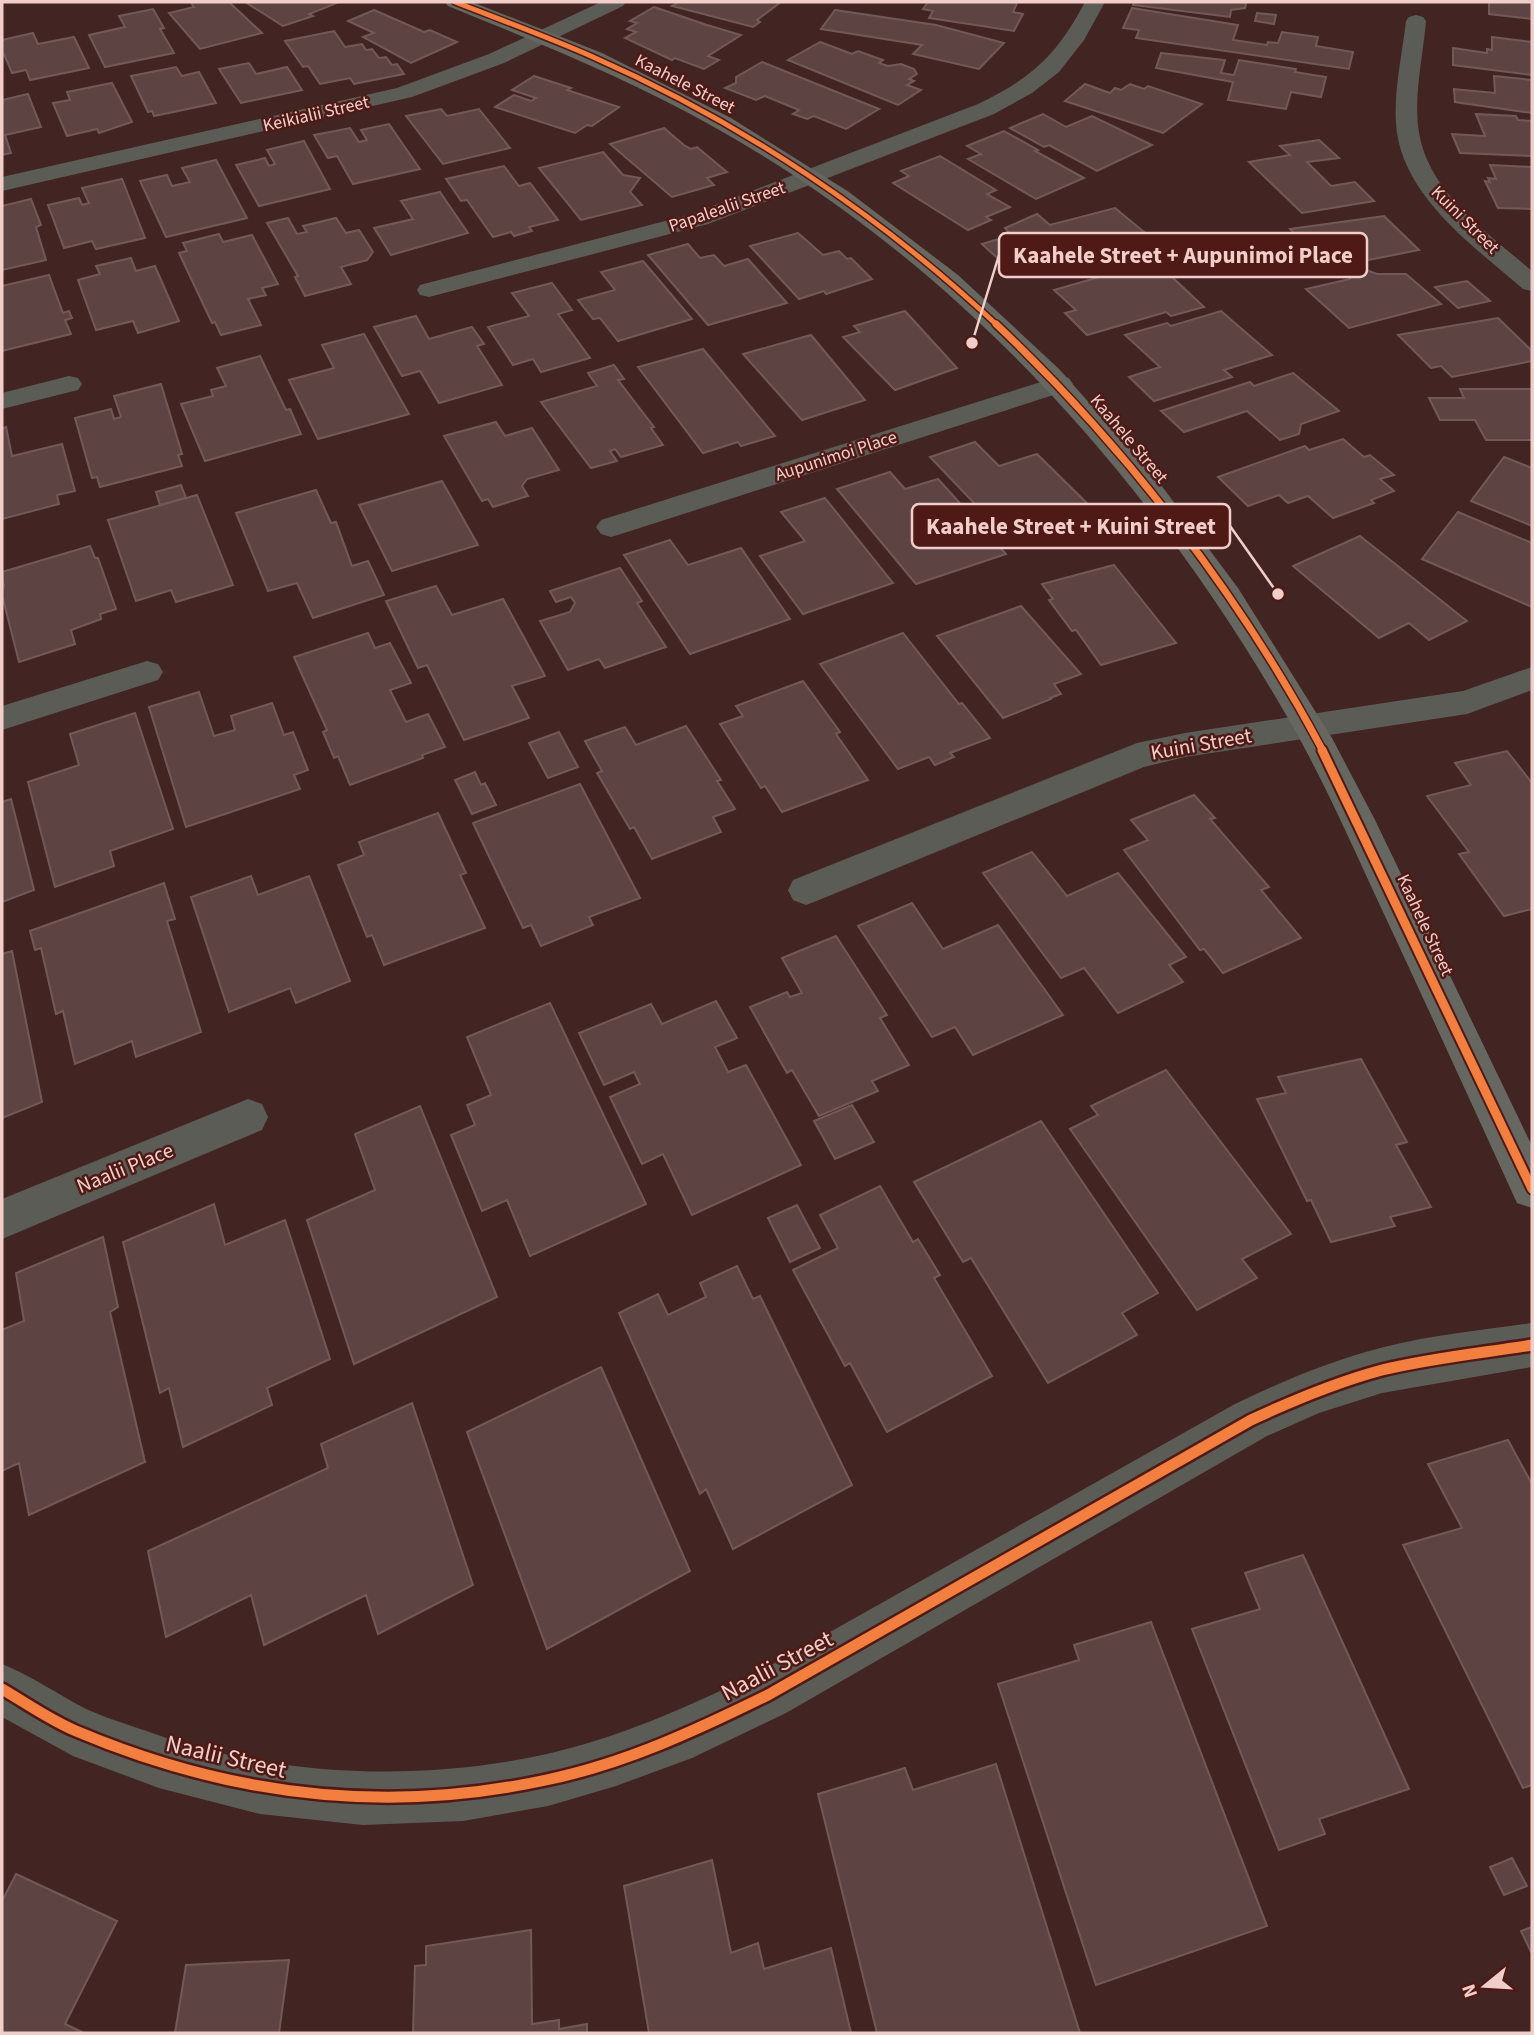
<svg xmlns="http://www.w3.org/2000/svg" width="1534" height="2035" font-family="'Source Sans 3',sans-serif">
	<rect width="100%" height="100%" fill="#422523"/>
	<!-- building -->
	<g fill="#5d4442" stroke="#725957" stroke-width="2">
		<path d="M196,2H229L262,33L200,49L169,13L194,7L191,3Z"/>
		<path d="M245,2H335L337,3L309,14L313,16L283,26Z"/>
		<path d="M679,2H781L757,20L760,22L753,27L672,6Z"/>
		<path d="M928,2H1006L1017,3L1013,12L1023,14L1014,31L929,18L933,11L923,9Z"/>
		<path d="M1134,2H1243L1246,4L1245,8L1231,10L1230,17L1133,5Z"/>
		<path d="M1489,2H1532V19L1489,14Z"/>
		<path d="M654,7L707,25L741,35L708,56L719,60L704,69L675,58L672,60L625,38L636,32L627,29L637,23L630,21Z"/>
		<path d="M1132,8L1238,25L1233,40L1267,45L1268,42L1278,43L1282,32L1318,37L1316,46L1353,52L1349,69L1136,38L1139,30L1123,28Z"/>
		<path d="M153,9L164,28L160,29L174,53L105,67L89,35L125,27L119,16Z"/>
		<path d="M374,10L424,32L430,30L457,42L411,63L363,37L374,33L348,21Z"/>
		<path d="M835,10L936,25L1004,43L979,69L913,54L922,45L821,29Z"/>
		<path d="M1257,13L1276,15L1274,24L1255,21Z"/>
		<path d="M334,31L345,47L362,44L366,50L372,49L379,58L386,57L392,65L397,64L404,74L354,84L350,78L320,84L308,66L303,67L285,41Z"/>
		<path d="M33,33L38,44L74,37L89,68L30,80L26,70L12,73L4,54L2,55V40Z"/>
		<path d="M1492,37L1532,42V75L1453,65V48L1487,53V49L1492,50Z"/>
		<path d="M820,42L852,54L858,51L883,60L879,63L888,66L901,64L914,69L917,74L909,79L914,81L907,85L921,90L898,105L788,60Z"/>
		<path d="M1161,53L1225,60L1221,73L1234,75L1239,60L1296,69L1295,72L1326,77L1321,97L1291,92L1286,109L1228,100L1233,82L1156,68Z"/>
		<path d="M762,62L879,109L846,129L814,116L807,119L793,114L799,110L765,96L756,100L725,88L736,83V77Z"/>
		<path d="M249,63L256,74L287,67L302,90L241,103L219,69Z"/>
		<path d="M176,67L182,76L199,72L216,103L154,116L152,111L148,112L131,76Z"/>
		<path d="M534,76L571,88L567,90L619,107L592,126L587,125L575,133L495,107L514,95L531,101L536,98L512,90Z"/>
		<path d="M1494,76L1532,80V113L1455,102L1454,89L1495,93Z"/>
		<path d="M112,83L132,122L99,133L97,129L67,136L53,103L70,100L67,92Z"/>
		<path d="M1085,84L1110,93L1115,88L1121,90L1130,84L1144,89L1148,86L1202,104L1163,133L1065,101Z"/>
		<path d="M28,94L41,127L5,135L11,153L2,155V100Z"/>
		<path d="M441,109L447,116L479,109L510,148L443,164L406,116Z"/>
		<path d="M1043,114L1066,127L1092,116L1152,145L1097,171L1049,145L1044,147L1010,128Z"/>
		<path d="M1476,114L1516,116L1518,120L1532,121V156L1460,153L1452,134L1485,136Z"/>
		<path d="M389,124L420,169L353,184L337,156L328,158L314,135L350,128L359,142L367,140L361,130Z"/>
		<path d="M664,128L685,146L691,149L697,147L727,172L707,178L714,185L672,197L610,144Z"/>
		<path d="M1004,131L1038,150L1035,151L1084,178L1036,199L968,159L981,154L967,146Z"/>
		<path d="M1319,140L1339,158L1307,162L1331,186L1355,182L1374,201L1302,213L1249,162L1290,155L1280,146Z"/>
		<path d="M304,141L330,189L259,206L236,165L265,158L269,166L275,164L267,150Z"/>
		<path d="M603,152L623,175L640,178L630,192L642,205L581,220L539,168Z"/>
		<path d="M940,156L996,190L987,194L1010,207L986,217L991,220L968,230L893,183L909,176L901,171Z"/>
		<path d="M216,160L247,218L166,237L140,181L167,175L172,186L190,182L182,168Z"/>
		<path d="M1490,165L1532,167V209L1498,208L1485,181L1490,182L1488,178L1496,179Z"/>
		<path d="M504,166L519,186L530,183L558,220L529,227L532,231L514,236L511,232L493,237L467,200L461,201L446,179Z"/>
		<path d="M122,179L145,238L96,249L92,241L64,248L48,205L79,198L82,205L89,203L82,188Z"/>
		<path d="M440,192L468,233L391,255L374,228L413,219L401,201Z"/>
		<path d="M31,199L41,225L36,227L46,260L2,270V206Z"/>
		<path d="M1115,208L1155,241L1068,269L1048,257L1008,268L982,244L1012,235L1005,228L1037,214L1050,225Z"/>
		<path d="M1384,216L1419,250L1338,266L1328,256L1318,258L1290,229Z"/>
		<path d="M288,218L297,234L307,232L303,226L336,218L346,233L359,230L373,252L367,260L341,267L351,284L305,296L295,277L298,276L267,223Z"/>
		<path d="M798,233L823,255L839,251L847,259L851,258L872,279L826,294L824,291L799,299L750,246Z"/>
		<path d="M219,234L223,242L252,235L278,284L262,288L266,295L248,299L261,325L221,335L215,322L212,323L179,253L187,251L183,243Z"/>
		<path d="M688,244L700,258L714,255L724,266L748,259L787,303L708,325L648,255Z"/>
		<path d="M131,258L136,271L155,266L179,321L138,333L133,321L96,330L78,280L100,274L96,266Z"/>
		<path d="M643,261L692,319L618,341L600,318L593,319L578,300L615,290L601,272Z"/>
		<path d="M1155,261L1204,307L1171,316L1166,312L1087,335L1065,313L1076,310L1054,290Z"/>
		<path d="M1366,270L1377,274H1406L1441,304L1349,328L1306,289L1350,279L1351,273Z"/>
		<path d="M49,275L63,313L69,311L72,318L65,320L71,334L2,351V286Z"/>
		<path d="M1467,281L1490,301L1458,308L1435,287Z"/>
		<path d="M552,283L572,310L558,314L590,358L541,372L533,359L513,365L488,327L529,316L512,293Z"/>
		<path d="M905,311L957,368L895,390L843,337L860,332L854,326Z"/>
		<path d="M1221,311L1272,355L1224,370L1232,377L1154,401L1129,377L1160,367L1125,335L1167,323L1171,326Z"/>
		<path d="M416,316L429,339L472,327L484,344L477,346L502,385L439,403L420,371L402,376L374,327Z"/>
		<path d="M1498,318L1532,351V361L1452,377L1441,366L1431,368L1398,335Z"/>
		<path d="M364,334L409,414L318,439L289,380L334,368L322,345Z"/>
		<path d="M811,335L865,400L802,420L743,354Z"/>
		<path d="M703,349L775,436L741,446L738,442L703,453L638,367Z"/>
		<path d="M260,356L286,410L290,409L301,434L205,461L181,404L213,396L211,390L226,386L217,368Z"/>
		<path d="M614,365L624,379L618,380L654,427L651,428L663,445L621,457L615,449L610,451L617,461L591,468L541,402L597,386L588,373Z"/>
		<path d="M1293,373L1339,411L1301,424L1299,434L1280,440L1247,411L1184,432L1161,411L1250,382L1254,386Z"/>
		<path d="M161,384L182,454L178,455L182,466L100,487L97,477L92,478L75,418L111,409L114,419L121,417L114,396Z"/>
		<path d="M1460,389H1532V440H1486L1475,420H1440L1429,398H1464Z"/>
		<path d="M496,422L505,436L532,428L559,470L527,479L522,486L528,496L493,507L488,499L482,501L444,436Z"/>
		<path d="M6,427L12,456L62,444L75,491L57,495L59,504L2,519V429Z"/>
		<path d="M1343,439L1364,457L1370,455L1394,475L1380,479L1394,491L1371,500L1374,503L1333,518L1308,496L1288,503L1279,495L1248,506L1218,477L1305,446L1309,450Z"/>
		<path d="M975,442L999,466L1037,454L1099,515L1015,546L930,457Z"/>
		<path d="M1504,457L1532,468V526L1471,501Z"/>
		<path d="M890,472L905,489L938,479L1006,554L916,584L837,489Z"/>
		<path d="M442,481L478,545L392,571L359,505Z"/>
		<path d="M181,485L186,498L160,505L156,492Z"/>
		<path d="M316,490L331,523L336,522L352,566L368,561L384,595L313,618L297,583L268,591L236,513Z"/>
		<path d="M197,495L233,585L176,602L171,590L136,601L108,520Z"/>
		<path d="M825,498L893,583L803,614L760,556L805,541L781,512Z"/>
		<path d="M1458,512L1532,543V607L1422,559Z"/>
		<path d="M1360,536L1467,621L1429,640L1409,623L1379,638L1293,566Z"/>
		<path d="M670,540L688,565L741,548L790,619L690,654L624,555Z"/>
		<path d="M90,546L95,558H98L116,609L100,614L101,619L71,630L75,644L19,662L2,595L4,586L2,572Z"/>
		<path d="M1114,565L1176,643L1101,665L1076,630L1072,631L1049,600L1053,599L1042,584Z"/>
		<path d="M620,568L642,601L637,603L666,647L605,668L599,659L568,670L540,621L570,612L575,603L571,597L556,602L550,591Z"/>
		<path d="M436,586L452,615L503,599L545,676L512,686L529,718L464,740L427,665L418,668L386,601Z"/>
		<path d="M1021,606L1081,674L1054,684L1061,694L1050,698L1051,699L1003,718L937,636Z"/>
		<path d="M368,633L375,648L390,643L411,683L390,690L406,722L428,714L445,747L422,755L423,758L350,785L338,756L334,758L323,732L327,730L294,657Z"/>
		<path d="M903,633L959,704L962,703L990,738L950,753L954,757L935,765L929,757L898,769L820,664Z"/>
		<path d="M803,681L840,732L836,734L868,780L782,812L765,786L761,788L720,724L743,716L736,706Z"/>
		<path d="M199,692L214,736L235,730L231,716L272,703L284,735L293,732L308,770L294,775L300,789L186,827L149,707Z"/>
		<path d="M135,713L173,829L110,851L114,866L55,887L28,782L79,765L70,734Z"/>
		<path d="M686,726L721,780L717,781L735,809L713,817L721,832L652,859L634,827L630,829L597,773L602,771L585,741L625,727L636,745Z"/>
		<path d="M559,732L578,767L548,778L529,743Z"/>
		<path d="M1507,751L1532,783V909L1504,916L1459,854L1469,852L1427,796L1471,785L1455,763Z"/>
		<path d="M475,772L481,785L485,783L496,805L472,814L455,780Z"/>
		<path d="M580,784L640,898L589,917L593,925L541,946L531,925L523,928L473,823Z"/>
		<path d="M1194,795L1215,818L1210,819L1269,887L1261,890L1301,938L1223,973L1204,949L1200,950L1124,850L1148,840L1131,820Z"/>
		<path d="M11,799L34,890L2,902V802Z"/>
		<path d="M438,813L466,873L460,875L485,928L384,965L372,935L367,937L338,865L364,855L359,842Z"/>
		<path d="M1032,852L1067,896L1118,873L1186,957L1169,965L1183,982L1118,1013L1084,968L1061,978L983,873Z"/>
		<path d="M251,876L258,895L309,876L350,981L296,1003L290,988L229,1012L191,897Z"/>
		<path d="M164,883L175,919L167,921L201,1032L136,1057L132,1041L75,1064L63,1011L56,1014L41,948L35,950L30,931Z"/>
		<path d="M912,903L943,949L998,925L1063,1015L973,1055L955,1027L932,1037L858,926Z"/>
		<path d="M836,936L887,1015L880,1018L909,1065L872,1081L878,1091L819,1116L792,1070L787,1073L750,1007L787,992L790,997L802,993L782,958Z"/>
		<path d="M12,951L42,1102L2,1118V954Z"/>
		<path d="M716,1001L737,1038L715,1047L728,1072L746,1065L801,1165L692,1215L663,1154L642,1164L610,1097L640,1084L634,1072L604,1085L579,1033L651,1004L662,1024Z"/>
		<path d="M550,1003L646,1204L530,1256L507,1200L482,1211L451,1135L475,1125L467,1105L491,1095L467,1037Z"/>
		<path d="M1361,1059L1407,1142L1396,1145L1431,1207L1390,1217L1395,1226L1331,1242L1311,1200L1307,1201L1257,1099L1286,1093L1278,1077Z"/>
		<path d="M1166,1070L1291,1234L1242,1259L1257,1278L1197,1310L1070,1129L1098,1115L1091,1106Z"/>
		<path d="M852,1105L874,1142L835,1159L814,1121Z"/>
		<path d="M420,1106L497,1297L354,1364L307,1220L375,1190L355,1134Z"/>
		<path d="M1041,1121L1158,1293L1122,1313L1137,1335L1048,1383L971,1258L963,1262L914,1182Z"/>
		<path d="M880,1186L913,1242L918,1239L940,1275L934,1278L992,1376L887,1432L850,1363L845,1366L793,1270L838,1248L820,1215Z"/>
		<path d="M214,1204L225,1245L285,1220L330,1359L267,1388L272,1405L183,1447L169,1388L160,1393L123,1242Z"/>
		<path d="M797,1205L820,1248L790,1262L768,1218Z"/>
		<path d="M103,1237L118,1307L110,1312L145,1462L29,1515L19,1463L2,1471V1330L24,1321L16,1273Z"/>
		<path d="M737,1266L753,1299L760,1296L852,1485L733,1549L706,1489L700,1494L619,1313L658,1294L668,1315L706,1297L700,1283Z"/>
		<path d="M601,1367L690,1571L547,1649L467,1432Z"/>
		<path d="M412,1403L473,1585L378,1634L366,1595L264,1645L251,1595L166,1637L148,1551L328,1468L321,1444Z"/>
		<path d="M1508,1440L1532,1484V1785L1523,1788L1403,1545L1462,1528L1428,1464Z"/>
		<path d="M1303,1555L1409,1789L1319,1819L1325,1834L1279,1850L1192,1629L1260,1609L1245,1573Z"/>
		<path d="M1151,1622L1267,1926L1096,1985L998,1684L1079,1660L1074,1645Z"/>
		<path d="M996,1764L1080,2033H877L818,1794L905,1768L913,1790Z"/>
		<path d="M1512,1858L1527,1886L1504,1895L1490,1867Z"/>
		<path d="M712,1860L731,1953L758,1943L764,1969L831,1948L851,2033H649L624,1886Z"/>
		<path d="M16,1874L117,1921L65,2024L84,2033H2V1901Z"/>
		<path d="M1532,1927V1954L1521,1931Z"/>
		<path d="M531,1930L532,2024L559,2020V2029L587,2024V2033H413L415,1966L426,1965V1946Z"/>
		<path d="M289,1960L279,2033H175L186,1965Z"/>
	</g>
	<g fill="none" stroke-linecap="round" stroke-linejoin="round">
		<!-- street -->
		<g fill="#5c5c57" fill-rule="evenodd">
			<path d="M601,2H626L623,6L504,63L412,97L2,191V177L397,88L489,54Z"/>
			<path d="M1085,2H1105L1084,40L1059,72L1032,93L994,114L708,224L429,297L420,295L417,290L420,285L692,214L978,104C1032,78 1057,55 1085,2Z"/>
			<path d="M1416,15L1423,17L1426,21C1423,57 1413,97 1419,133C1429,193 1489,234 1532,271V291L1523,289C1476,248 1407,200 1397,133C1392,97 1402,57 1406,21L1409,17Z"/>
			<path d="M69,376L78,378L82,384L78,390L2,409V393Z"/>
			<path d="M1060,376L1069,378L1073,384L1069,390L621,534L611,537L601,534L596,527L601,520Z"/>
			<path d="M147,661L158,664L163,672L158,680L2,730V706Z"/>
			<path d="M1532,667V690L1467,714L1185,757L1144,767L819,900L806,905L793,900L788,890L793,880L1137,743L1185,733L1463,691Z"/>
			<path d="M248,1099L262,1104L268,1117L262,1130L2,1239V1199Z"/>
			<path d="M1532,1323V1367L1382,1393L1319,1413L1267,1436L786,1713L692,1758L616,1786L548,1806L463,1821L363,1825L260,1814L159,1788L73,1756L2,1717V1664C32,1676 57,1694 86,1709C108,1719 133,1726 155,1734C277,1777 423,1782 547,1754C618,1738 685,1708 750,1677L1235,1404C1283,1381 1332,1360 1384,1347C1433,1335 1483,1330 1532,1323Z"/>
		</g>
		<!-- secondary -->
		<path fill="#656760" fill-rule="evenodd" d="M445,2H472L602,53L731,118L849,192L958,275L1059,369L1152,473L1238,588L1332,738L1375,820L1532,1146V1208L1517,1203C1473,1107 1429,1010 1384,914C1356,854 1329,792 1297,734C1158,487 963,266 714,127C629,79 539,43 448,6Z"/>
		<!-- cycleway-far3 casing -->
		<g stroke="#4f1a16" stroke-width="8">
			<path id="cycleway-far3" d="M455,2C501,20 548,37 593,57C741,122 880,215 998,326"/>
		</g>
		<!-- cycleway-far2 casing -->
		<g stroke="#4f1a16" stroke-width="10">
			<path id="cycleway-far2" d="M996,324C1124,445 1240,595 1323,751"/>
		</g>
		<!-- cycleway-far1 casing -->
		<g stroke="#4f1a16" stroke-width="13">
			<path id="cycleway-far1" d="M1322,750L1532,1189"/>
		</g>
		<!-- cycleway casing -->
		<g stroke="#4f1a16" stroke-width="16">
			<path id="cycleway" d="M2,1689C26,1703 50,1720 76,1731C227,1795 385,1815 546,1780C624,1764 697,1730 768,1695L1251,1420C1294,1400 1337,1382 1382,1370C1431,1358 1482,1353 1532,1345"/>
		</g>
		<!-- cycleway-far3 -->
		<use href="#cycleway-far3" stroke="#f27e40" stroke-width="5"/>
		<!-- cycleway-far2 -->
		<use href="#cycleway-far2" stroke="#f27e40" stroke-width="7"/>
		<!-- cycleway-far1 -->
		<use href="#cycleway-far1" stroke="#f27e40" stroke-width="9"/>
		<!-- cycleway -->
		<use href="#cycleway" stroke="#f27e40" stroke-width="11"/>
	</g>
	<g text-anchor="middle" dominant-baseline="central" stroke-width="5" stroke-linejoin="round" paint-order="stroke">
		<!-- far-street labels -->
		<g font-size="18" fill="#f2ceca" stroke="#4f1a16">
			<text transform="translate(685 84) rotate(27)">Kaahele Street</text>
			<text transform="translate(316 114) rotate(-13)">Keikialii Street</text>
			<text transform="translate(727 207) rotate(-19)">Papalealii Street</text>
			<text transform="translate(1465 220) rotate(45)">Kuini Street</text>
			<text transform="translate(1129 439) rotate(50)">Kaahele Street</text>
			<text transform="translate(836 456) rotate(-18)">Aupunimoi Place</text>
			<text transform="translate(1425 925) rotate(65)">Kaahele Street</text>
		</g>
		<!-- street labels -->
		<g font-size="21" fill="#f2ceca" stroke="#4f1a16">
			<text transform="translate(1201 744) rotate(-10)">Kuini Street</text>
			<text transform="translate(125 1168) rotate(-22)">Naalii Place</text>
		</g>
		<!-- near-street labels -->
		<g font-size="24" fill="#f2ceca" stroke="#4f1a16">
			<text transform="translate(777 1666) rotate(-28)">Naalii Street</text>
			<text transform="translate(226 1757) rotate(13)">Naalii Street</text>
		</g>
	</g>
	<!-- callouts -->
	<path fill="none" stroke="#f2ceca" stroke-width="2.5" d="M972 343L999 255M1278 594L1230 526"/>
	<g fill="#f2ceca" stroke="#4f1a16" stroke-width="2.5">
		<circle cx="972" cy="343" r="7"/>
		<circle cx="1278" cy="594" r="7"/>
	</g>
	<g fill="#4f1a16" stroke="#f2ceca" stroke-width="2.5">
		<rect x="999" y="233" width="368" height="44" rx="7"/>
		<rect x="912" y="504" width="318" height="44" rx="7"/>
	</g>
	<g font-size="23" text-anchor="middle" font-weight="bold" fill="#f2ceca">
		<text x="1183" y="263">Kaahele Street + Aupunimoi Place</text>
		<text x="1071" y="534">Kaahele Street + Kuini Street</text>
	</g>
	<!-- border -->
	<rect width="1534" height="2035" fill="none" stroke="#f2ceca" stroke-width="7"/>
	<!-- north arrow -->
	<g transform="translate(1485 1986) rotate(252)" stroke="#4f1a16" stroke-width="5" paint-order="stroke">
	<path d="M0-5L12 26L0 18L-12 26Z" fill="#f2ceca"/>
	<text y="-10" font-size="19" font-weight="bold" text-anchor="middle" fill="#f2ceca">N</text>
	</g>
</svg>
